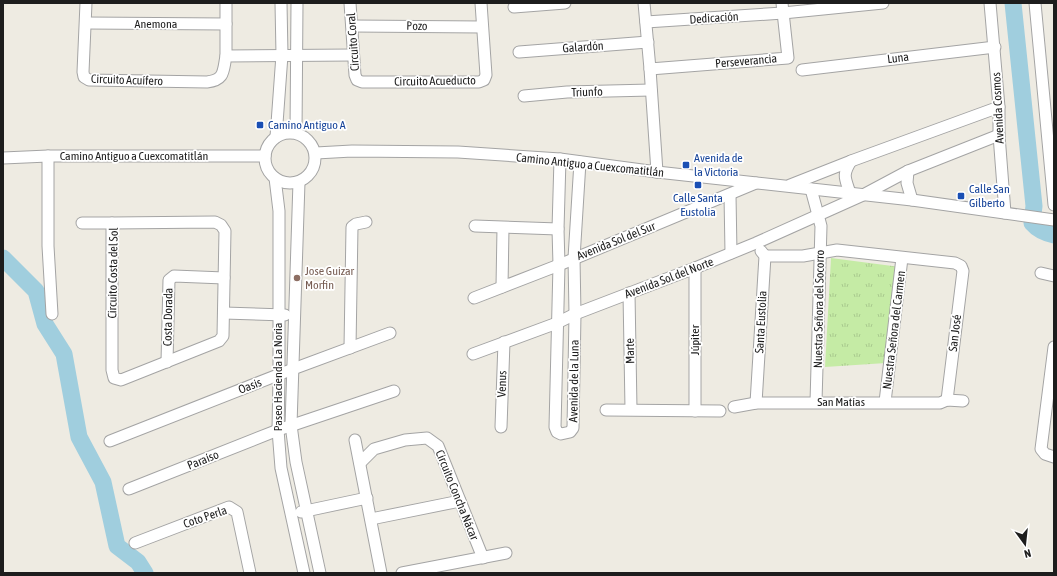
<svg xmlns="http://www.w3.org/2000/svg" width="1057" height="576" font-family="'Asap Condensed',sans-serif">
	<defs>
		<pattern id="grass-tufts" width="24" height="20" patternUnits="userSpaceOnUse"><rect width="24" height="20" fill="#c5eba5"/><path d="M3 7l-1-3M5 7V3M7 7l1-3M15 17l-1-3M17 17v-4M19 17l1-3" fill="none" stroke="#a9c98e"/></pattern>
	</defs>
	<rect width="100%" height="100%" fill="#eeebe2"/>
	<!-- grass -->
	<path fill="url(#grass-tufts)" d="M831,258L900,267L886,363L825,367Z"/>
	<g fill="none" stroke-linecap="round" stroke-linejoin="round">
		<!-- river -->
		<g stroke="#a0cede" stroke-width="17">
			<path d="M1013,3L1034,206L1032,223C1038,230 1045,233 1054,235"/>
			<path d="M3,258L36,291L45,324L64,354L79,437L103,482L117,546L138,562L145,573"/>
		</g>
		<!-- minor casing -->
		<g stroke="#a4a4a4" stroke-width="13">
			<g id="minor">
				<path d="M86,3L83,72L84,77L89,80L207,82C225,80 223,71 226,56L353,55"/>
				<path d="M350,3L355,75L357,80L362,82H479L484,80L486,75L481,3"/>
				<path d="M644,3L650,69L657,172"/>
				<path d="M990,3L999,107V135L1005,213"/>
				<path d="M1035,3L1054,205"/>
				<path d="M514,7L565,3"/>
				<path d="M646,22L783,13L883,3"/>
				<path d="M86,23L226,24"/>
				<path d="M352,26L482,27"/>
				<path d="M519,52L648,42"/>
				<path d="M226,56V3"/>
				<path d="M650,69L788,58L782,3"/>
				<path d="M802,70L995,47"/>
				<path d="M524,96L567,92L651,90"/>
				<circle cx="290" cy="158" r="25"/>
				<path d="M296,133L297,3"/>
				<path d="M276,137L282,55L281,3"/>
				<path d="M316,153L352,151L458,152L560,159L657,172L912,200L1054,220"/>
				<path d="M48,156V246L52,314"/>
				<path d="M3,158L48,156H265"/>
				<path d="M560,159L558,229L559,265L555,427L557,432L561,434L570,432L573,428L575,314L574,258L580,162"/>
				<path d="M908,171L907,183L912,200"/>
				<path d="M275,178L279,211V375L278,430L281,468L304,573"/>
				<path d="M299,182L291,425L296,462L320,573"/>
				<path d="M790,185L851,161L999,107"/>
				<path d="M811,189L821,226L816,402"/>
				<path d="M850,193C845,178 842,175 851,161"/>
				<path d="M730,195L731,253"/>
				<path d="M215,222L221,225L225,231L223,336L219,341L121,380L114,378L112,370V223Z"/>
				<path d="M82,223H112"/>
				<path d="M475,226L558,229"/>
				<path d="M765,256H803L837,250L955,263L961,266L963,271L947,400"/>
				<path d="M695,268V411"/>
				<path d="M1041,273L1054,276"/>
				<path d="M502,287L503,228"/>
				<path d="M629,293L631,409"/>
				<path d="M474,298L559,265L756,183"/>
				<path d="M224,313L285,315"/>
				<path d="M1054,347L1041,449L1045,454L1054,457"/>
				<path d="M350,348L352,227L356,224L366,222"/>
				<path d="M473,354L557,323L575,314L695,268L756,243L863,195L908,171L999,135"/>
				<path d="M167,362L169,280L174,276L224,278"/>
				<path d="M885,402L902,258"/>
				<path d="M756,403L765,256L761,251"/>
				<path d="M734,407L756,403H940L947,400L963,401"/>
				<path d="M606,410L720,411"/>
				<path d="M501,427L504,342"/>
				<path d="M355,440L381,573"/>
				<path d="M110,441L293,369L390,333"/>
				<path d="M360,463L374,449L405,440L427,438L438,446L483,558"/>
				<path d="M129,489L278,430L394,391"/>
				<path d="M301,512L367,498"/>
				<path d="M371,519L460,501"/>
				<path d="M135,543L229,507L237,512L250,573"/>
				<path d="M402,573L506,553"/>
			</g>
		</g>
		<!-- minor -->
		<use href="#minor" stroke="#fff" stroke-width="11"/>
	</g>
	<!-- markers -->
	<g fill="#1a4fb4" stroke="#fff" stroke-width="1.5">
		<rect x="256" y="121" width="8" height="8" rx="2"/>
		<rect x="682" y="161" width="8" height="8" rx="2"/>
		<rect x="694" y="181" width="8" height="8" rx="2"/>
		<rect x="957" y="192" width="8" height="8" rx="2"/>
	</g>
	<circle fill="#8d6e63" stroke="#fff" stroke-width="1.5" cx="297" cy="278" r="4"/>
	<g text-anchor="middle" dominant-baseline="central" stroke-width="3.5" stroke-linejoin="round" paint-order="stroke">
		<!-- street labels -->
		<g font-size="12" fill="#1d1d1d" stroke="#fff">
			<text transform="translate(714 18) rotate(-4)">Dedicación</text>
			<text x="156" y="24">Anemona</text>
			<text transform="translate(417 26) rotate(1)">Pozo</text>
			<text transform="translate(353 42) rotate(-94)">Circuito Coral</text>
			<text transform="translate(583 47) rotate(-4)">Galardón</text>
			<text transform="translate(898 58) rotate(-7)">Luna</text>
			<text transform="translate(746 61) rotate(-5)">Perseverancia</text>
			<text transform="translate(127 80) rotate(2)">Circuito Acuífero</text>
			<text transform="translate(435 81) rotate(-1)">Circuito Acueducto</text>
			<text transform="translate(587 92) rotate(-2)">Triunfo</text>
			<text transform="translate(998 108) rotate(-93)">Avenida Cosmos</text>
			<text x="134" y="156">Camino Antiguo a Cuexcomatitlán</text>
			<text transform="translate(590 165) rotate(6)">Camino Antiguo a Cuexcomatitlán</text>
			<text transform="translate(616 241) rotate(-22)">Avenida Sol del Sur</text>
			<text transform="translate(113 273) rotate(-89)">Circuito Costa del Sol</text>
			<text transform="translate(669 278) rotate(-21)">Avenida Sol del Norte</text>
			<text transform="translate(819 309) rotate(-89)">Nuestra Señora del Socorro</text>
			<text transform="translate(168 317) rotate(-89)">Costa Dorada</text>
			<text transform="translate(761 322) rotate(-87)">Santa Eustolia</text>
			<text transform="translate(894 330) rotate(-83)">Nuestra Señora del Carmen</text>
			<text transform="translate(955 333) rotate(-83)">San José</text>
			<text transform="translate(695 340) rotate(-90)">Júpiter</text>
			<text transform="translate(630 351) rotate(-91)">Marte</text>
			<text transform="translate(278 377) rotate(-90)">Paseo Hacienda La Noria</text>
			<text transform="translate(574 381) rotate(-89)">Avenida de la Luna</text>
			<text transform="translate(502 384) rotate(-88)">Venus</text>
			<text transform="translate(250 386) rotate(-21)">Oasis</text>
			<text x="841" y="402">San Matías</text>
			<text transform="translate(203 460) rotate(-22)">Paraíso</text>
			<text transform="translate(457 495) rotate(68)">Circuito Concha Nácar</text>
			<text transform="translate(205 517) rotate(-19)">Coto Perla</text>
		</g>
		<!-- transit labels -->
		<g font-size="12" fill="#164399" stroke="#fff" text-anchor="start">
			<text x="268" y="125">Camino Antiguo A</text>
			<text x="694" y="158">Avenida de<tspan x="694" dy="14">la Victoria</tspan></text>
			<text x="969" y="189">Calle San<tspan x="969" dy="14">Gilberto</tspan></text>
			<text x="698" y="198" text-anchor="middle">Calle Santa<tspan x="698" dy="14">Eustolia</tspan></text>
		</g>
		<!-- education labels -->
		<g font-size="12" fill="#785e54" stroke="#fff" text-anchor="start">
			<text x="305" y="271">Jose Guizar<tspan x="305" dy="14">Morfin</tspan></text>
		</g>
	</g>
	<!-- border -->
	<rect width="1057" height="576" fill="none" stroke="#1d1d1d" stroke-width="8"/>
	<!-- north arrow -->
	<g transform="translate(1025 544) rotate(165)" stroke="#ffffff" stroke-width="3" paint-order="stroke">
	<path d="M0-3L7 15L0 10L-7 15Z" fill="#1d1d1d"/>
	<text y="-6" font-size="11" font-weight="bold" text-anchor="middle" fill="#1d1d1d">N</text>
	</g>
</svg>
